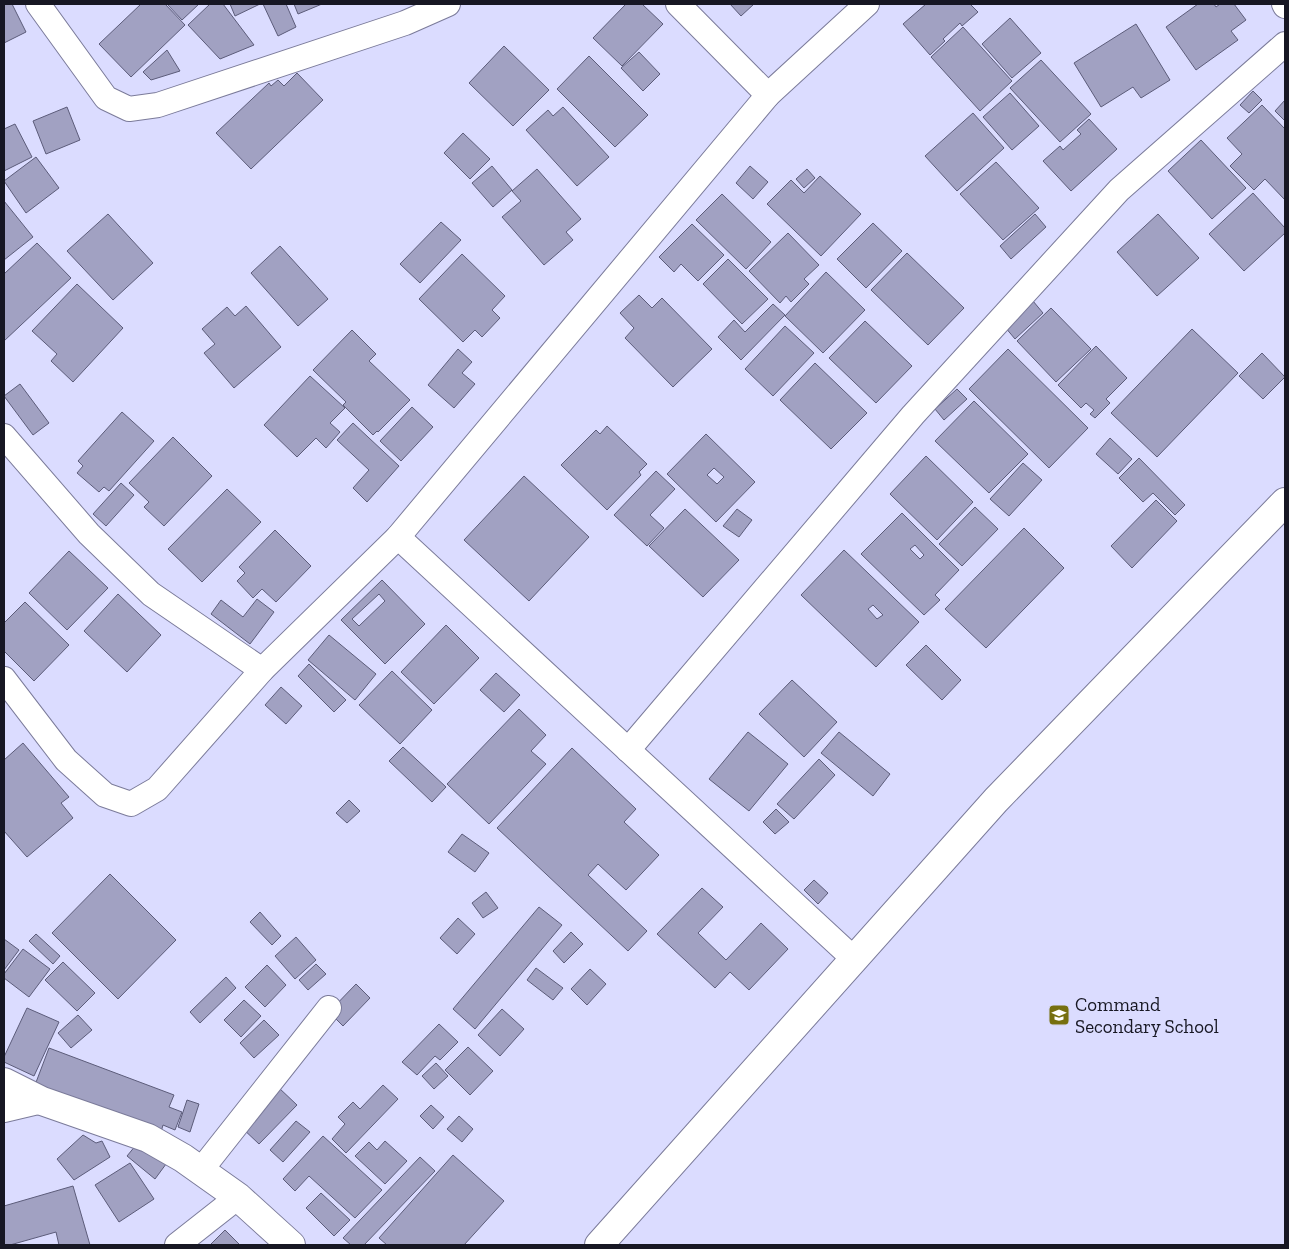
<svg xmlns="http://www.w3.org/2000/svg" width="1289" height="1249" font-family="'Zilla Slab',serif">
	<rect width="100%" height="100%" fill="#dbdcff"/>
	<!-- building -->
	<g fill="#a1a1c2" stroke="#5c5c7a" fill-rule="evenodd">
		<path d="M4,4H12L26,32L4,43Z"/>
		<path d="M141,4H165L185,25L131,77L99,44Z"/>
		<path d="M167,4H199L182,20Z"/>
		<path d="M210,4H223L254,45L220,59L188,25Z"/>
		<path d="M230,4H260L235,16Z"/>
		<path d="M263,4H286L296,27L278,36Z"/>
		<path d="M294,4H322L298,14Z"/>
		<path d="M626,4H642L663,24L622,66L593,38Z"/>
		<path d="M730,4H754L741,16Z"/>
		<path d="M926,4H970L978,12L962,26L960,23L943,39L945,41L930,55L903,24Z"/>
		<path d="M1198,4H1214L1216,7L1220,4H1234L1246,20L1231,31L1238,40L1196,70L1166,27Z"/>
		<path d="M1010,18L1041,53L1012,78L982,44Z"/>
		<path d="M1136,24L1170,80L1141,98L1133,87L1101,107L1074,63Z"/>
		<path d="M963,27L1012,81L980,111L931,57Z"/>
		<path d="M504,46L549,90L513,126L469,83Z"/>
		<path d="M167,50L180,71L151,80L143,72Z"/>
		<path d="M639,52L660,74L643,91L621,68Z"/>
		<path d="M589,56L648,115L615,147L557,89Z"/>
		<path d="M1041,60L1091,114L1060,142L1010,88Z"/>
		<path d="M297,73L323,100L251,169L216,133L269,83L271,86L278,80L284,86Z"/>
		<path d="M1253,91L1262,100L1249,113L1240,105Z"/>
		<path d="M1010,93L1039,126L1012,150L983,117Z"/>
		<path d="M1285,100V121L1275,111Z"/>
		<path d="M1262,105L1285,129V200L1265,179L1254,190L1230,166L1242,154L1227,138Z"/>
		<path d="M67,107L80,140L46,154L33,121Z"/>
		<path d="M563,107L609,157L577,186L526,130L548,110L553,116Z"/>
		<path d="M973,113L1004,148L957,191L925,156Z"/>
		<path d="M1089,119L1117,149L1071,191L1043,161L1060,146L1063,150L1081,134L1077,130Z"/>
		<path d="M15,124L32,157L4,171V129Z"/>
		<path d="M463,133L490,159L470,179L444,153Z"/>
		<path d="M1201,140L1246,188L1212,219L1168,171Z"/>
		<path d="M36,157L59,188L26,213L4,181Z"/>
		<path d="M996,162L1039,208L1003,240L960,194Z"/>
		<path d="M492,166L512,190L493,207L472,183Z"/>
		<path d="M750,166L768,182L753,199L736,183Z"/>
		<path d="M537,169L581,219L566,232L573,240L544,265L502,217L521,201L512,191Z"/>
		<path d="M807,169L815,178L804,188L796,179Z"/>
		<path d="M820,176L861,214L821,256L767,204L791,180L804,193Z"/>
		<path d="M1253,193L1285,228V233L1244,271L1209,234Z"/>
		<path d="M722,194L771,242L746,269L696,220Z"/>
		<path d="M4,201L33,237L4,260Z"/>
		<path d="M108,214L153,263L113,300L67,251Z"/>
		<path d="M1035,214L1046,227L1011,259L1000,246Z"/>
		<path d="M1158,214L1199,258L1157,296L1117,252Z"/>
		<path d="M441,222L461,240L420,283L400,264Z"/>
		<path d="M873,223L902,251L866,288L837,259Z"/>
		<path d="M692,224L724,255L698,281L681,264L674,272L659,257Z"/>
		<path d="M788,233L819,265L804,279L809,284L791,302L786,296L780,303L749,271Z"/>
		<path d="M37,243L71,278L4,341V274Z"/>
		<path d="M280,246L328,299L298,326L251,273Z"/>
		<path d="M907,253L964,308L928,345L871,290Z"/>
		<path d="M462,254L505,296L492,310L500,318L482,337L475,330L463,342L419,299Z"/>
		<path d="M728,259L768,299L742,324L703,284Z"/>
		<path d="M826,272L865,310L823,353L785,316Z"/>
		<path d="M77,284L123,328L73,382L51,361L57,354L32,331Z"/>
		<path d="M639,295L652,308L662,298L712,349L673,387L625,338L634,328L620,313Z"/>
		<path d="M1033,301L1043,313L1015,339L1005,327Z"/>
		<path d="M773,304L785,315L741,360L718,337L734,320L745,332Z"/>
		<path d="M246,306L281,347L234,388L204,353L215,344L202,329L227,307L235,316Z"/>
		<path d="M1051,308L1091,349L1056,382L1017,341Z"/>
		<path d="M865,321L912,366L876,403L829,358Z"/>
		<path d="M785,326L814,353L773,396L745,369Z"/>
		<path d="M1192,329L1238,373L1157,457L1111,413Z"/>
		<path d="M352,330L376,354L369,361L410,400L378,432L377,431L373,435L343,405L346,402L313,370Z"/>
		<path d="M1096,346L1127,378L1106,399L1110,403L1095,418L1090,414L1094,410L1086,403L1081,408L1058,385Z"/>
		<path d="M458,349L472,362L462,373L475,384L454,408L428,385Z"/>
		<path d="M1008,349L1088,428L1049,468L969,389Z"/>
		<path d="M1262,353L1285,377L1263,399L1239,376Z"/>
		<path d="M815,363L867,413L831,449L780,400Z"/>
		<path d="M310,376L345,408L330,423L340,432L326,448L316,438L297,457L264,425Z"/>
		<path d="M20,384L49,423L33,435L4,396Z"/>
		<path d="M957,389L967,399L944,420L935,409Z"/>
		<path d="M974,401L1028,454L989,493L935,441Z"/>
		<path d="M412,407L433,427L401,461L380,441Z"/>
		<path d="M122,412L154,441L109,491L104,487L99,492L77,473L83,466L78,461Z"/>
		<path d="M353,423L399,466L367,502L353,488L369,470L337,440Z"/>
		<path d="M607,426L647,464L639,472L641,475L607,510L561,465L596,430L600,434Z"/>
		<path d="M706,434L755,482L716,522L667,474ZM714,468L724,477L717,484L707,475Z"/>
		<path d="M173,437L212,476L164,526L144,507L149,502L129,483Z"/>
		<path d="M1110,438L1132,459L1118,474L1096,454Z"/>
		<path d="M926,456L973,502L937,540L890,494Z"/>
		<path d="M1139,458L1185,505L1175,515L1153,493L1143,502L1119,478Z"/>
		<path d="M1023,463L1042,480L1009,516L990,499Z"/>
		<path d="M656,471L675,489L650,515L664,528L647,546L614,515Z"/>
		<path d="M524,476L589,537L529,601L464,540Z"/>
		<path d="M121,483L134,495L106,526L93,514Z"/>
		<path d="M227,489L261,522L202,582L168,549Z"/>
		<path d="M1156,500L1177,521L1132,568L1111,546Z"/>
		<path d="M975,507L998,529L962,566L939,544Z"/>
		<path d="M685,509L739,560L703,597L649,546Z"/>
		<path d="M737,509L752,520L739,537L723,526Z"/>
		<path d="M902,513L959,570L935,595L940,600L924,615L861,554ZM915,545L924,555L920,559L910,549Z"/>
		<path d="M1024,528L1064,568L986,648L945,609Z"/>
		<path d="M275,530L311,566L276,602L262,589L253,598L237,581L245,573L239,567Z"/>
		<path d="M844,550L919,622L876,667L801,595ZM873,605L883,615L877,619L868,609Z"/>
		<path d="M69,551L108,588L67,630L29,593Z"/>
		<path d="M382,580L425,624L385,664L341,620ZM379,594L385,601L359,626L352,619Z"/>
		<path d="M118,594L161,635L127,672L84,631Z"/>
		<path d="M257,599L274,612L250,644L211,614L221,600L243,617Z"/>
		<path d="M25,602L69,645L34,681L4,651V623Z"/>
		<path d="M446,625L479,658L434,704L401,672Z"/>
		<path d="M329,635L376,674L355,700L308,660Z"/>
		<path d="M926,645L961,680L942,700L906,665Z"/>
		<path d="M309,664L346,700L334,712L298,676Z"/>
		<path d="M392,671L432,710L400,744L359,705Z"/>
		<path d="M496,673L520,695L504,712L480,690Z"/>
		<path d="M792,680L837,722L804,757L759,714Z"/>
		<path d="M281,687L302,706L286,724L265,705Z"/>
		<path d="M519,709L546,735L531,751L546,764L489,824L447,784Z"/>
		<path d="M748,732L788,764L749,811L709,779Z"/>
		<path d="M839,732L890,774L873,796L821,753Z"/>
		<path d="M23,743L69,797L61,803L73,818L27,857L4,831V760Z"/>
		<path d="M403,747L446,787L432,802L389,761Z"/>
		<path d="M572,748L636,809L624,822L659,855L626,890L598,864L588,875L647,931L628,951L497,828Z"/>
		<path d="M819,759L835,775L794,819L777,804Z"/>
		<path d="M349,800L360,811L347,823L336,813Z"/>
		<path d="M776,809L789,822L775,834L763,822Z"/>
		<path d="M462,834L489,853L475,872L448,852Z"/>
		<path d="M110,874L176,940L118,999L52,933Z"/>
		<path d="M814,880L828,893L818,904L804,890Z"/>
		<path d="M702,888L723,907L698,933L726,960L761,923L788,949L749,990L730,972L715,988L657,934Z"/>
		<path d="M486,892L498,908L483,918L472,903Z"/>
		<path d="M539,907L562,925L475,1029L453,1009Z"/>
		<path d="M260,912L281,936L272,945L250,922Z"/>
		<path d="M458,918L475,934L457,954L440,938Z"/>
		<path d="M571,932L583,944L564,963L553,951Z"/>
		<path d="M36,934L60,956L53,964L29,941Z"/>
		<path d="M296,937L316,960L295,979L275,956Z"/>
		<path d="M4,939L19,950L4,970Z"/>
		<path d="M23,949L50,969L29,997L4,978V974Z"/>
		<path d="M63,962L95,993L77,1011L45,980Z"/>
		<path d="M316,964L326,974L308,990L299,980Z"/>
		<path d="M267,965L286,985L265,1007L245,987Z"/>
		<path d="M536,968L563,988L553,1000L527,980Z"/>
		<path d="M590,969L606,984L587,1005L571,989Z"/>
		<path d="M226,977L236,988L200,1023L190,1012Z"/>
		<path d="M356,984L370,998L343,1026L329,1012Z"/>
		<path d="M244,1000L261,1016L241,1037L224,1020Z"/>
		<path d="M27,1008L59,1022L34,1076L4,1062V1057Z"/>
		<path d="M502,1009L524,1029L500,1056L478,1035Z"/>
		<path d="M78,1015L92,1030L71,1048L58,1033Z"/>
		<path d="M264,1020L279,1035L254,1058L240,1043Z"/>
		<path d="M439,1024L458,1042L440,1060L435,1056L417,1075L402,1062Z"/>
		<path d="M468,1047L493,1071L470,1095L445,1070Z"/>
		<path d="M49,1048L174,1095L169,1107L182,1112L175,1130L163,1125L161,1132L35,1085Z"/>
		<path d="M436,1063L448,1076L434,1089L422,1076Z"/>
		<path d="M383,1085L398,1099L346,1153L332,1139L345,1124L338,1117L353,1102L360,1109Z"/>
		<path d="M278,1087L297,1105L259,1144L240,1126Z"/>
		<path d="M187,1100L199,1104L190,1132L178,1127Z"/>
		<path d="M431,1105L444,1117L433,1129L420,1116Z"/>
		<path d="M459,1116L473,1129L462,1142L447,1129Z"/>
		<path d="M296,1121L310,1132L283,1162L270,1150Z"/>
		<path d="M83,1135L96,1143L102,1141L110,1157L74,1180L57,1159Z"/>
		<path d="M323,1136L382,1190L355,1218L309,1176L295,1191L283,1179Z"/>
		<path d="M141,1139L169,1160L155,1179L127,1156Z"/>
		<path d="M385,1141L407,1161L385,1184L355,1156L369,1142L377,1150Z"/>
		<path d="M453,1155L504,1201L464,1245H387L379,1238Z"/>
		<path d="M420,1157L435,1171L364,1245H351L343,1238Z"/>
		<path d="M130,1163L154,1199L119,1222L95,1185Z"/>
		<path d="M73,1186L90,1245H59L56,1232L10,1245H4V1206Z"/>
		<path d="M321,1193L350,1220L334,1236L306,1208Z"/>
		<path d="M225,1230L240,1245H210Z"/>
	</g>
	<g fill="none" stroke-linecap="round" stroke-linejoin="round">
		<!-- minor casing -->
		<g stroke="#7b7b9a" stroke-width="26">
			<g id="minor">
				<path d="M38,4L106,98L129,109L158,105L405,23L448,4"/>
				<path d="M678,4L768,95"/>
				<path d="M1284,4L1285,6"/>
				<path d="M4,436L89,534L151,594L262,670"/>
				<path d="M398,537L854,959"/>
				<path d="M4,679L66,760L105,795L131,804L157,789L262,670L398,537L768,95L867,4"/>
				<path d="M628,750L913,415L1119,190L1285,44"/>
				<path d="M4,1110L42,1101"/>
				<path d="M201,1170L329,1008"/>
				<path d="M177,1245L238,1197"/>
			</g>
		</g>
		<!-- tertiary casing -->
		<g stroke="#7b7b9a" stroke-width="30">
			<g id="tertiary">
				<path d="M4,1082L42,1101L148,1138L183,1158L238,1197L291,1245"/>
				<path d="M599,1245L996,800L1285,502"/>
			</g>
		</g>
		<!-- minor -->
		<use href="#minor" stroke="#fff" stroke-width="24"/>
		<!-- tertiary -->
		<use href="#tertiary" stroke="#fff" stroke-width="28"/>
	</g>
	<!-- icons -->
	<defs>
		<g id="school-square" transform="scale(1.125)"><rect x="-9" y="-9" width="18" height="18" rx="4" fill="#766f0f" stroke="#dbdcff"/><path d="M0-5L7-2L0 1L-7-2ZM-4 1L0 2.5L4 1V4Q0 6-4 4Z" fill="#fff"/></g>
	</defs>
	<g fill-rule="evenodd">
		<use href="#school-square" x="1059" y="1015"/>
	</g>
	<g text-anchor="middle" dominant-baseline="central" stroke-width="4.5" stroke-linejoin="round" paint-order="stroke">
		<!-- poi labels -->
		<g font-size="19" fill="#171723" stroke="#dbdcff" text-anchor="start">
			<text x="1075" y="1004">Command<tspan x="1075" dy="22">Secondary School</tspan></text>
		</g>
	</g>
	<!-- border -->
	<rect width="1289" height="1249" fill="none" stroke="#171723" stroke-width="10"/>
</svg>
